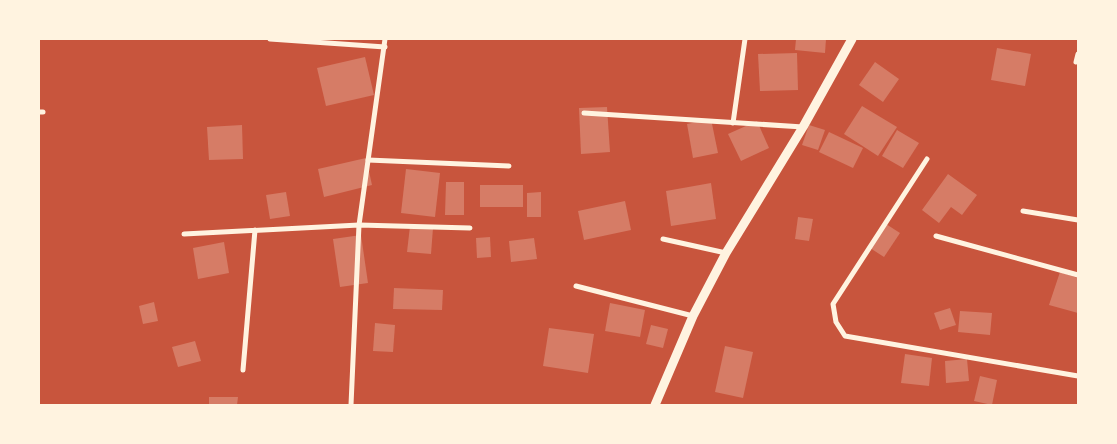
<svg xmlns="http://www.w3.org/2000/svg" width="1117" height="444" font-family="Helvetica,sans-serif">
	<rect width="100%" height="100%" fill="#c8553d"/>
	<!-- building -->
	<g fill="#d67c66">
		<path d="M796,39H826L825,53L795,50Z"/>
		<path d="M997,48L1031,54L1025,86L991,80Z"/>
		<path d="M797,53L798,90L760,91L758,54Z"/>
		<path d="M365,57L374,95L326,106L317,68Z"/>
		<path d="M875,62L899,79L883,102L859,85Z"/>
		<path d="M862,106L897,127L878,156L844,134Z"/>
		<path d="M607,107L610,152L581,154L579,108Z"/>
		<path d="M711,119L718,153L693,158L687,124Z"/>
		<path d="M757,121L769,148L741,161L728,134Z"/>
		<path d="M242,125L243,159L209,160L207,127Z"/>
		<path d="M809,125L825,130L818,150L802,145Z"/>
		<path d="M897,130L919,143L903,168L882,156Z"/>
		<path d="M829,132L863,148L853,168L819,152Z"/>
		<path d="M366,158L372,185L324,197L318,169Z"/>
		<path d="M406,169L440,173L435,217L401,213Z"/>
		<path d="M948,174L977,195L962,215L951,207L939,223L922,210Z"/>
		<path d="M446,182H464V215H445Z"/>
		<path d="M711,183L716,219L671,226L666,191Z"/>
		<rect x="480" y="185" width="43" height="22"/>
		<path d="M286,192L290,216L270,219L266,195Z"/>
		<path d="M541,192V217H527V193Z"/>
		<path d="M625,201L631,230L584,240L578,211Z"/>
		<path d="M798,217L813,219L809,241L795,239Z"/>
		<path d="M886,224L900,233L884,257L870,248Z"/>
		<path d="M410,226L433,228L431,254L407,252Z"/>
		<path d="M361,235L368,283L340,287L333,239Z"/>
		<path d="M490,237L491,257L477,258L476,238Z"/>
		<path d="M534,238L537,259L511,262L509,241Z"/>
		<path d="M224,242L229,273L198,279L193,248Z"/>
		<path d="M1060,272L1078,278V313L1049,305Z"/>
		<path d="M394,288L443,290L442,310L393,309Z"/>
		<path d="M154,302L158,321L143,324L139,306Z"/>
		<path d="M610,303L645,310L640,337L605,331Z"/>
		<path d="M950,308L956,325L940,330L934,313Z"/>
		<path d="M960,311L992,313L990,335L958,332Z"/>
		<path d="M375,323L395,325L393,352L373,351Z"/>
		<path d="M651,325L668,329L663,348L646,344Z"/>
		<path d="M549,328L594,334L588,373L543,366Z"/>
		<path d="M195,341L201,361L178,367L172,347Z"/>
		<path d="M725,346L753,352L743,398L715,392Z"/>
		<path d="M905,354L932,358L929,386L901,383Z"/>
		<path d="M967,359L969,381L946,383L945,361Z"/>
		<path d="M980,376L997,380L992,405L974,401Z"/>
		<path d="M209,397H238L237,405H209Z"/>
	</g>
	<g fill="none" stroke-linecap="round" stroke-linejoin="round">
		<!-- minor -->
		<g stroke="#fff3e0" stroke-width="5">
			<path d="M270,39L385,47"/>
			<path d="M1076,62L1078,54"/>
			<path d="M39,112H43"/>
			<path d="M584,113L803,127"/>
			<path d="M733,123L745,39"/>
			<path d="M927,159L833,304L836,322L845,336L1078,376"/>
			<path d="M368,160L509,166"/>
			<path d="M1023,211L1078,220"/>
			<path d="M184,234L359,225L470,228"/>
			<path d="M936,236L1078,275"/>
			<path d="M663,239L726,253"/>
			<path d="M576,286L693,316"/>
			<path d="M243,370L255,230"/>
			<path d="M351,405L359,225L385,39"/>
		</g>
		<!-- tertiary -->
		<path stroke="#fff3e0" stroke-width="9" d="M655,405L693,316L726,253L803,127L852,39"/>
	</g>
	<!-- border -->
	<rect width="1117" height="444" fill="none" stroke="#fff3e0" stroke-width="80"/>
</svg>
